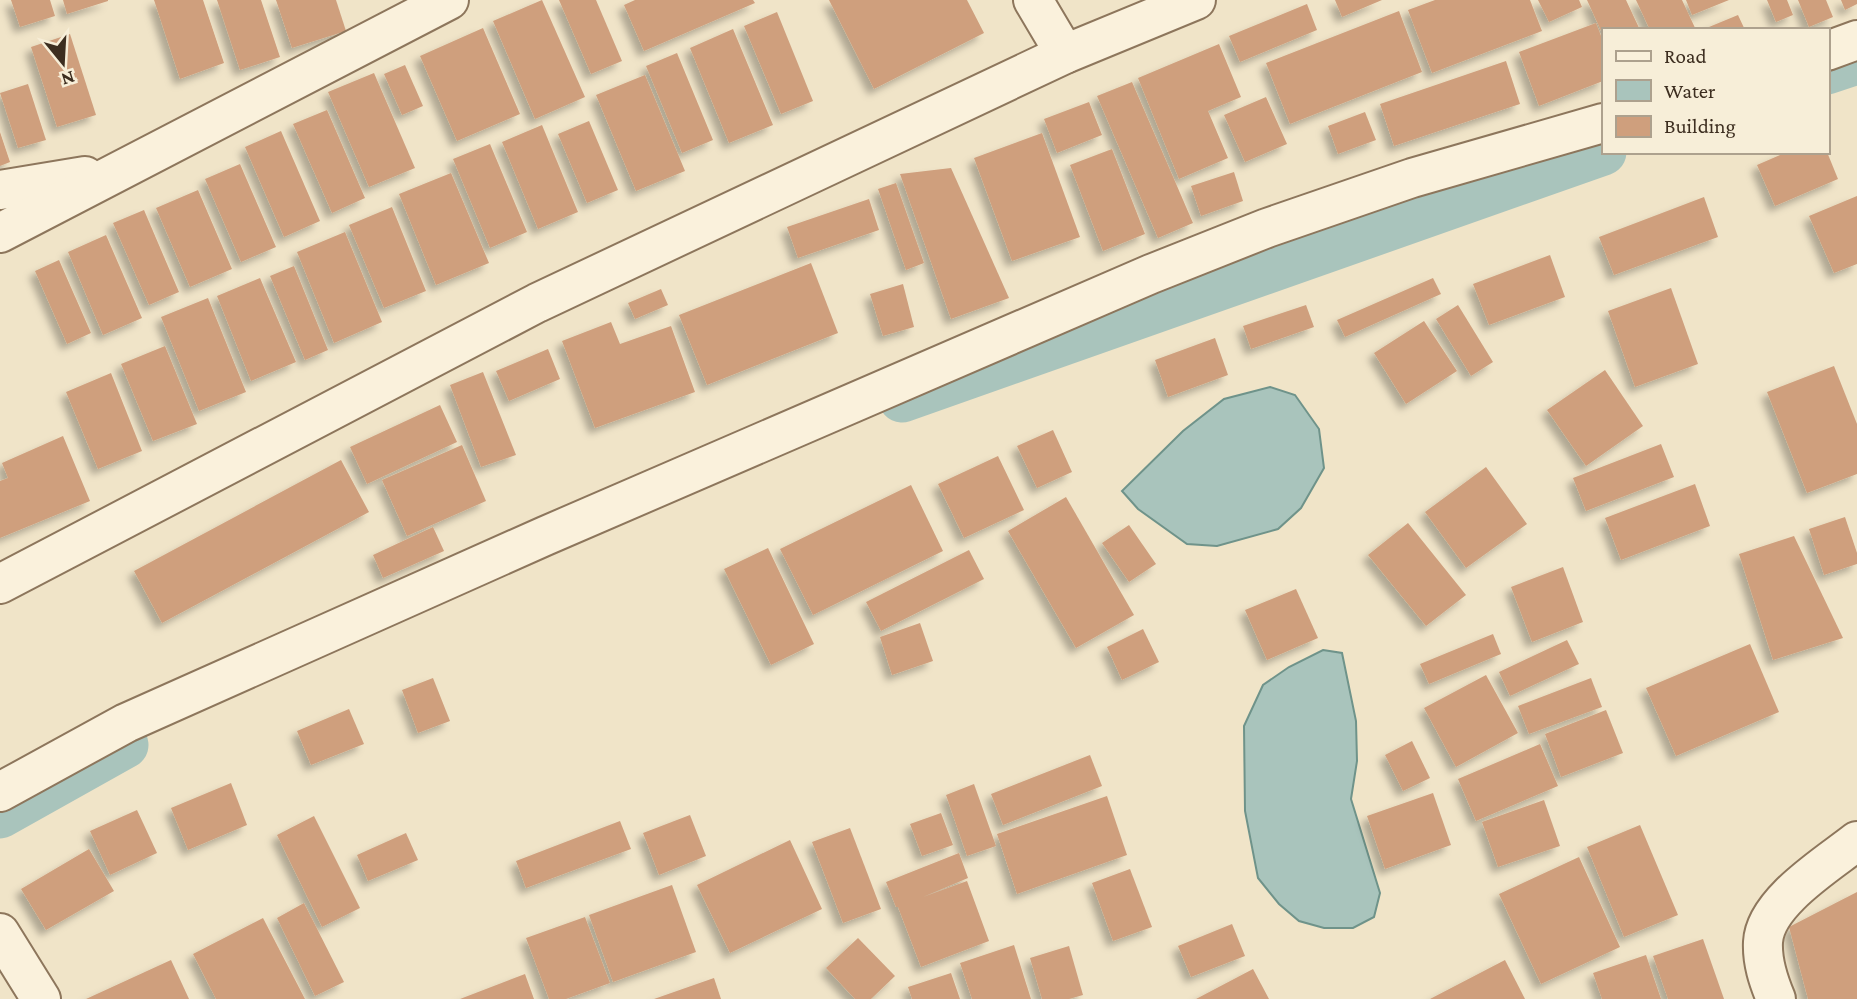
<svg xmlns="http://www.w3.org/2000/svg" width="1857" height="999" font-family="'Crimson Pro',serif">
	<defs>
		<filter id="shadow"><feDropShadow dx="-6" dy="6" stdDeviation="3.5" flood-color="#0004"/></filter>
	</defs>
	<rect width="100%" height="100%" fill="#f0e4c8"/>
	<!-- water -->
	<g fill="#a9c4bc" stroke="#6f938a" stroke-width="2">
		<path d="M1270,387L1295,395L1319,429L1324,468L1301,508L1278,529L1217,546L1187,544L1138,509L1122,491L1183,431L1224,399Z"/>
		<path d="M1323,650L1342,653L1356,721L1357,761L1351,799L1380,893L1374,917L1353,928H1324L1299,921L1279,904L1258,878L1245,811L1244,726L1263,685L1289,667Z"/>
	</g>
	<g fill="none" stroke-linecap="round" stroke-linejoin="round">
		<!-- canal -->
		<g stroke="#a9c4bc" stroke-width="47">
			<path d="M1827,71L1857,61"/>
			<path d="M902,399L1603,152"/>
			<path d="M0,815L125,745"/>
		</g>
	</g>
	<!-- building -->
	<g fill="#cf9f7d" filter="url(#shadow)">
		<path d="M11,0H50L55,16L20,27Z"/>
		<path d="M63,0H108V1L67,14Z"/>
		<path d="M154,0H203L224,63L180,79Z"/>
		<path d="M217,0H261L280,57L240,70Z"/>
		<path d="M276,0H336L346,31L292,48Z"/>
		<path d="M542,0L585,97L535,119L493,21Z"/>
		<path d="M559,0H596L622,61L591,74Z"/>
		<path d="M635,0H753L755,3L644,51L624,5Z"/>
		<path d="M829,0H967L984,33L874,89Z"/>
		<path d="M1335,0H1382L1342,17Z"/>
		<path d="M1435,0H1530L1542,31L1432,73L1408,10Z"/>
		<path d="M1538,0H1579L1582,7L1549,22Z"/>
		<path d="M1587,0H1626L1640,30H1603V35Z"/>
		<path d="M1636,0H1682L1696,30H1650Z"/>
		<path d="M1686,0H1729L1692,15Z"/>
		<path d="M1767,0H1787L1793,15L1776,22Z"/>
		<path d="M1798,0H1826L1833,17L1809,27Z"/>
		<path d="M1841,0H1857V4L1845,10Z"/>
		<path d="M1307,4L1317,30L1240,62L1229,36Z"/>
		<path d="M1399,11L1422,72L1290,124L1266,63Z"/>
		<path d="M777,12L813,101L781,114L744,26Z"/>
		<path d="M1738,15L1745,30H1710L1709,27Z"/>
		<path d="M1596,23L1603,41V81L1539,106L1519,52Z"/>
		<path d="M483,28L520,114L457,141L420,56Z"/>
		<path d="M733,29L773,125L729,143L690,48Z"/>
		<path d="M70,34L96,115L57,127L31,47Z"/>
		<path d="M1219,44L1241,97L1208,111L1228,158L1179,179L1138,78Z"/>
		<path d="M677,53L713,140L682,153L646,66Z"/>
		<path d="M1506,61L1520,104L1394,146L1380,104Z"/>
		<path d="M405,65L423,106L402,115L384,74Z"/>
		<path d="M374,73L415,168L369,187L328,92Z"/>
		<path d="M645,75L685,171L636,191L596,95Z"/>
		<path d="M1132,82L1193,223L1158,238L1097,96Z"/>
		<path d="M28,84L46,140L18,148L0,93Z"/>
		<path d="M1266,97L1287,144L1245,162L1224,115Z"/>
		<path d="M1089,102L1102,135L1057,153L1044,119Z"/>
		<path d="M327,110L365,198L332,213L293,124Z"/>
		<path d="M1365,112L1376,140L1338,154L1328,126Z"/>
		<path d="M589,121L618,190L587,203L558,134Z"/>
		<path d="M542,125L578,212L538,229L502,142Z"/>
		<path d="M281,131L320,221L284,237L245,147Z"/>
		<path d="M0,132L10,162L0,166Z"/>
		<path d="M1042,133L1080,237L1012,261L974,158Z"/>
		<path d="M490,144L527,232L490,248L453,159Z"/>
		<path d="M1112,149L1145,234L1103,251L1070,165Z"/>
		<path d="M1787,152H1827L1838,179L1775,206L1757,165Z"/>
		<path d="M240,164L276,247L241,262L205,179Z"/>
		<path d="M951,168L1009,298L951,319L900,174Z"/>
		<path d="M1234,172L1243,201L1201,216L1191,186Z"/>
		<path d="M451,173L489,263L436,285L399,194Z"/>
		<path d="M896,183L924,263L906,270L878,189Z"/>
		<path d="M198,190L232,269L190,287L156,208Z"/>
		<path d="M1857,196V264L1834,273L1809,216Z"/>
		<path d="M1704,197L1718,237L1614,275L1599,237Z"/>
		<path d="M869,199L879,230L798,258L787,227Z"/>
		<path d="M392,207L426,291L384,308L349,225Z"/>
		<path d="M144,210L179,292L149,305L113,223Z"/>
		<path d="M345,232L382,322L334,343L297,252Z"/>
		<path d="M106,235L142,318L103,335L68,252Z"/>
		<path d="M1550,255L1565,297L1489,325L1473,284Z"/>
		<path d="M59,260L91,333L67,344L35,271Z"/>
		<path d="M811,263L838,333L707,385L679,315Z"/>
		<path d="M294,266L328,350L305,360L270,276Z"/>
		<path d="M260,278L296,362L251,381L217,296Z"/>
		<path d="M1433,278L1441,294L1345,337L1337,320Z"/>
		<path d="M903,284L914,327L883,336L870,294Z"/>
		<path d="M1671,288L1698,364L1635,387L1608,311Z"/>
		<path d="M661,289L668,305L635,319L628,303Z"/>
		<path d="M208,298L246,392L199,411L161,317Z"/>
		<path d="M1306,305L1314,327L1251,349L1243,326Z"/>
		<path d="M1458,305L1493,362L1471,376L1436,319Z"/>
		<path d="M1424,321L1457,371L1406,404L1374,353Z"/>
		<path d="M611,322L620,344L671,326L695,392L595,428L562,341Z"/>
		<path d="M1215,338L1228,375L1168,397L1155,360Z"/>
		<path d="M165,346L197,424L153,441L121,364Z"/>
		<path d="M548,349L560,379L509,401L496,371Z"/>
		<path d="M1834,366L1857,424V474L1807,493L1767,392Z"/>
		<path d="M1605,370L1643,426L1586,466L1547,410Z"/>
		<path d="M483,372L516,455L481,467L450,385Z"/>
		<path d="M111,373L142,451L98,469L66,392Z"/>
		<path d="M440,405L457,442L367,484L350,447Z"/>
		<path d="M1053,430L1072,472L1037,488L1017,446Z"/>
		<path d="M63,436L90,501L0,538V481L8,478L2,463Z"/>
		<path d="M1661,444L1674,477L1586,511L1573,478Z"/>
		<path d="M462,445L486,501L407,536L382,480Z"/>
		<path d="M998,456L1024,510L964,538L938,484Z"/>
		<path d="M341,460L369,512L162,623L134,571Z"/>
		<path d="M1486,467L1527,524L1466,568L1425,512Z"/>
		<path d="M1695,484L1710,526L1621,560L1605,518Z"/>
		<path d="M911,485L943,551L813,615L780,549Z"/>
		<path d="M1066,497L1134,615L1076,648L1008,531Z"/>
		<path d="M1845,517L1857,553V564L1824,575L1809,529Z"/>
		<path d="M1408,523L1466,595L1426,626L1368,555Z"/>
		<path d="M1129,525L1156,564L1129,582L1102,543Z"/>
		<path d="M433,527L444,551L383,578L373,555Z"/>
		<path d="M1794,536L1843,638L1773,660L1739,554Z"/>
		<path d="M768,548L814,644L771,665L724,569Z"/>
		<path d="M969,550L984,579L881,631L866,602Z"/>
		<path d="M1563,567L1583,622L1532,642L1511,587Z"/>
		<path d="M1296,589L1318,638L1267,660L1245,610Z"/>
		<path d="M920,623L933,661L892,675L880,637Z"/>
		<path d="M1143,629L1159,662L1122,680L1107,647Z"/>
		<path d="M1493,634L1501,654L1429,684L1420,664Z"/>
		<path d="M1567,640L1579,664L1510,696L1499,672Z"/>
		<path d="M1750,644L1779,712L1676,756L1646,688Z"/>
		<path d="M1486,675L1518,733L1456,767L1424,708Z"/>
		<path d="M433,678L450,721L418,733L402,690Z"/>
		<path d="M1591,678L1602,707L1529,734L1518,706Z"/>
		<path d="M349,709L364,744L311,765L297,731Z"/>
		<path d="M1606,710L1623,753L1561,777L1545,734Z"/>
		<path d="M1412,741L1430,778L1403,791L1385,755Z"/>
		<path d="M1540,744L1558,786L1476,821L1458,779Z"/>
		<path d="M1090,755L1102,786L1003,825L991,794Z"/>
		<path d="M231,783L247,825L188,850L171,808Z"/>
		<path d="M974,784L996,846L967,856L946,795Z"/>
		<path d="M1433,793L1451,845L1385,869L1367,816Z"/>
		<path d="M1107,796L1127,855L1017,894L997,834Z"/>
		<path d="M1544,800L1560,846L1498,867L1482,822Z"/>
		<path d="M137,810L157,853L110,875L90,831Z"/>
		<path d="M941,813L953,845L922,856L910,824Z"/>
		<path d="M690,815L706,856L659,875L643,833Z"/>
		<path d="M314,816L360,908L322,927L277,835Z"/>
		<path d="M620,821L631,849L526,888L516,861Z"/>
		<path d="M1640,825L1678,915L1624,937L1587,847Z"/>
		<path d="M850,828L881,909L843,923L812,842Z"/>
		<path d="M406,833L418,860L368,881L357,855Z"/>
		<path d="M790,840L822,909L730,953L697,885Z"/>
		<path d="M89,849L114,891L46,930L21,889Z"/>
		<path d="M959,853L968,878L923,897L967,881L989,941L921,967L898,907H896L886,882Z"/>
		<path d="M1579,857L1620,947L1541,984L1499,894Z"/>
		<path d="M1130,869L1152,927L1113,941L1092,883Z"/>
		<path d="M672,885L696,952L613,982L589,915Z"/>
		<path d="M1857,892V999H1808L1789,927Z"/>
		<path d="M304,903L344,982L315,996L277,918Z"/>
		<path d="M585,917L610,983L566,999H549L526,938Z"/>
		<path d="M263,918L305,999H216L193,954Z"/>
		<path d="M1232,924L1245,956L1191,977L1178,946Z"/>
		<path d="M858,938L895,976L871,999H855L826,968Z"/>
		<path d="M1703,939L1724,999H1668L1653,956Z"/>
		<path d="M1014,945L1031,999H972L960,963Z"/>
		<path d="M1069,946L1083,995L1069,999H1042L1030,958Z"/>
		<path d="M1646,955L1661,999H1602L1593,973Z"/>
		<path d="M171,960L189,999H86Z"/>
		<path d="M1505,960L1525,999H1430Z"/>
		<path d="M1253,969L1269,999H1196Z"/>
		<path d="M951,973L960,999H912L908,987Z"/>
		<path d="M525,974L534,999H460Z"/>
		<path d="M714,978L721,999H654Z"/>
	</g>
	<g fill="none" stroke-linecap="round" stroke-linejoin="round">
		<!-- minor casing -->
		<g stroke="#8d765c" stroke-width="42">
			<g id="minor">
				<path d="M1033,0L1065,54"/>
				<path d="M1827,51L1857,40"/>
				<path d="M0,190L85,176"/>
				<path d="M0,233L449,0"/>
				<path d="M0,584L537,303L1065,54L1196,0"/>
				<path d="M0,792L126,723L545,536L1151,274L1267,228L1412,178L1603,123"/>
				<path d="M0,933L41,999"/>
				<path d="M1776,999C1768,980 1762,962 1763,942C1765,902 1828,864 1857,841"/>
			</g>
		</g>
		<!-- minor -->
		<use href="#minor" stroke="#faf1dc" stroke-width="38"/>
	</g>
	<!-- legend -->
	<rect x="1602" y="28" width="228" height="126" fill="#f7eed8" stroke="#ada18e" stroke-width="2"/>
	<rect x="1616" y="51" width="35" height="10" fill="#faf1dc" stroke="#ada18e" stroke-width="2"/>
	<text x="1664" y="63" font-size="21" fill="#3d2e20">Road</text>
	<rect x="1616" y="80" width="35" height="21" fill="#a9c4bc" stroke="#ada18e" stroke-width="2"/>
	<text x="1664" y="98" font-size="21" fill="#3d2e20">Water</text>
	<rect x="1616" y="116" width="35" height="21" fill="#cf9f7d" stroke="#ada18e" stroke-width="2"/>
	<text x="1664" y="133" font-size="21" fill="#3d2e20">Building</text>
	<!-- north arrow -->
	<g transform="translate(63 63) rotate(162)" stroke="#f7eed8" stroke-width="5" paint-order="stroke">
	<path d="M0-5L12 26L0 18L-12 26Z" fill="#3d2e20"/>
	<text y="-10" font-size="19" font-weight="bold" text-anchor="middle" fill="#3d2e20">N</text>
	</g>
</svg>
